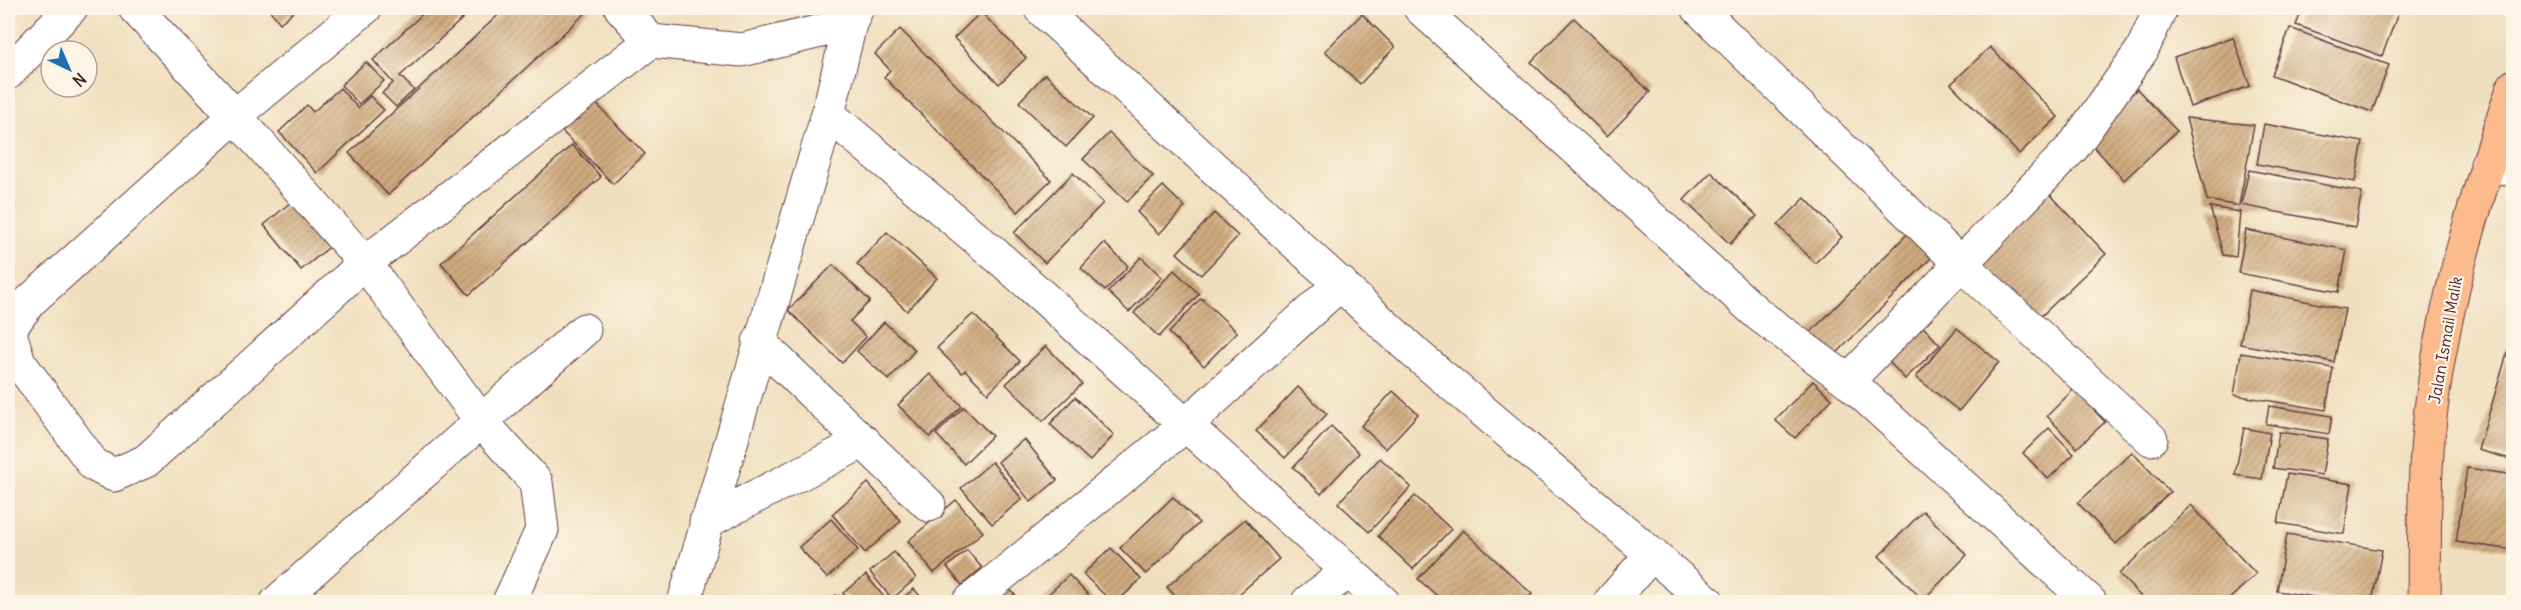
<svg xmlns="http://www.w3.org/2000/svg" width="2521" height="610" font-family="Delius,sans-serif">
	<defs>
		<pattern id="building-hatch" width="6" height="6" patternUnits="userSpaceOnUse" patternTransform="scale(1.5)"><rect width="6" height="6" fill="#cfab7f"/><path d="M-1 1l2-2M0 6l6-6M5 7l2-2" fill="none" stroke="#aa8b68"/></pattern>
	</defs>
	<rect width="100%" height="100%" fill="#fcf5e5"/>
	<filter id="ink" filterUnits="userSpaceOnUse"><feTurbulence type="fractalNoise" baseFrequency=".0167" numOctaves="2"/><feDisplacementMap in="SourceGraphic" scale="12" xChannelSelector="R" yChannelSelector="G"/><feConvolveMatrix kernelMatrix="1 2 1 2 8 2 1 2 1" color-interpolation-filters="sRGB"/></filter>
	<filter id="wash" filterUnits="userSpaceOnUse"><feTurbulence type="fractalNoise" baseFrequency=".008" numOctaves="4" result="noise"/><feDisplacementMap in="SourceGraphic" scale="24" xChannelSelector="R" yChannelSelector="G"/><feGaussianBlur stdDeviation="1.35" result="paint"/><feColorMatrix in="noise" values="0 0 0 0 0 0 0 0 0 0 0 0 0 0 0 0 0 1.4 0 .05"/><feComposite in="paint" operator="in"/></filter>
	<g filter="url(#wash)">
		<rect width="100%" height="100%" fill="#f0dfbe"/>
		<g id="blocks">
			<!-- building -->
			<g fill="url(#building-hatch)">
				<path d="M268,8H298L280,23Z"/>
				<path d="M429,8H474L400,76L414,90L396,107L382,93L393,83L373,60Z"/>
				<path d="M506,8H591L388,195L349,153Z"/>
				<path d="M2303,8H2400L2382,56L2296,25Z"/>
				<path d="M981,12L1026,58L999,84L954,38Z"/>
				<path d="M1362,14L1395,47L1360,84L1325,51Z"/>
				<path d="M1574,18L1650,92L1607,136L1531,62Z"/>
				<path d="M2290,28L2389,65L2372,112L2272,75Z"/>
				<path d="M900,29L1051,180L1018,212L884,77L890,70L875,54Z"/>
				<path d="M2233,37L2250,86L2190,107L2174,57Z"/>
				<path d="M1990,47L2058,117L2019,154L1951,84Z"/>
				<path d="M366,62L384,81L359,104L341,85Z"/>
				<path d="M1045,74L1093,118L1066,147L1019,102Z"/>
				<path d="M340,88L358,108L370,96L384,110L317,173L279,132L307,105L313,112Z"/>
				<path d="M2137,89L2177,131L2124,180L2086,138Z"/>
				<path d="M590,97L645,154L613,184L559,128Z"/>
				<path d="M2186,118L2254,125L2239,206L2207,200Z"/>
				<path d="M2264,124L2363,142L2355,182L2257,164Z"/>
				<path d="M1109,133L1153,176L1127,202L1083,159Z"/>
				<path d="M572,145L601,177L469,295L441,263Z"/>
				<path d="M2249,170L2362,192L2355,227L2241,205Z"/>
				<path d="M1711,172L1757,216L1730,244L1684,200Z"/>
				<path d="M1073,173L1103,203L1045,263L1014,233Z"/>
				<path d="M1163,186L1185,207L1159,234L1137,212Z"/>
				<path d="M2046,190L2106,254L2035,322L1974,259Z"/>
				<path d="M299,195L337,241L301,270L264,225Z"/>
				<path d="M1805,198L1842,237L1815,263L1778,225Z"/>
				<path d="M2210,207L2240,212L2236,257L2223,255Z"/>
				<path d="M1214,213L1238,236L1201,275L1177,253Z"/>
				<path d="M1911,230L1935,254L1830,360L1806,337Z"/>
				<path d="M2246,230L2347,250L2339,292L2238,273Z"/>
				<path d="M887,232L937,278L907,311L857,264Z"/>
				<path d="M1104,243L1128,266L1105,291L1081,268Z"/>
				<path d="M1141,257L1162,277L1129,312L1108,292Z"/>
				<path d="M833,265L870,301L850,321L866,337L842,363L788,310Z"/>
				<path d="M1174,270L1199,294L1159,337L1134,313Z"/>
				<path d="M2250,290L2345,309L2334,362L2240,344Z"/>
				<path d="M1201,298L1237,332L1204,366L1169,333Z"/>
				<path d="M973,314L1020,361L988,393L965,370L962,373L937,348Z"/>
				<path d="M1915,318L1940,345L1905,379L1880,352Z"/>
				<path d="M884,322L915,350L889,380L857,351Z"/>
				<path d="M1957,328L1999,362L1959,411L1916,377Z"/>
				<path d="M2513,334H2514V460L2478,450Z"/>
				<path d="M1046,346L1082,384L1043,421L1006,384Z"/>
				<path d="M2241,353L2333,368L2326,410L2234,395Z"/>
				<path d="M930,374L962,406L930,437L898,405Z"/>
				<path d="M1813,381L1832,399L1795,438L1775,420Z"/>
				<path d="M1298,387L1327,414L1285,458L1256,431Z"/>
				<path d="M2074,389L2105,422L2077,448L2047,416Z"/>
				<path d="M1393,391L1418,414L1386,449L1361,426Z"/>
				<path d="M1075,397L1114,435L1090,461L1050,424Z"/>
				<path d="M2269,406L2332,416L2329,434L2266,424Z"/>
				<path d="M964,407L992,436L964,464L936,434Z"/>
				<path d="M1331,426L1359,453L1321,494L1293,467Z"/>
				<path d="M2049,428L2074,454L2048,479L2023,453Z"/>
				<path d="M2244,428L2270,433L2262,479L2235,475Z"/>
				<path d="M2279,432L2328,439L2322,475L2273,468Z"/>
				<path d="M1024,439L1057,480L1031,502L998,462Z"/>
				<path d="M2132,452L2170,492L2116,544L2078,503Z"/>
				<path d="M1380,458L1411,487L1369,532L1338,503Z"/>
				<path d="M992,462L1022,499L992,524L961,488Z"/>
				<path d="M2467,468L2514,475V550L2456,542Z"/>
				<path d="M2287,474L2352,484L2344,534L2278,523Z"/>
				<path d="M868,483L901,521L865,553L832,514Z"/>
				<path d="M1415,496L1451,529L1413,569L1378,536Z"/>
				<path d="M1173,497L1199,523L1146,574L1120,548Z"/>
				<path d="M956,500L983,532L934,573L908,541Z"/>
				<path d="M2191,505L2256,574L2226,602H2146L2119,574Z"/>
				<path d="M1923,511L1967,555L1923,600L1879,556Z"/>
				<path d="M831,519L858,550L827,578L799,547Z"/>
				<path d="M1245,519L1279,559L1230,602H1180L1167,587Z"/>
				<path d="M1463,530L1532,594L1523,602H1444L1418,579Z"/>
				<path d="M2287,534L2382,550L2372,602H2345L2277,591Z"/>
				<path d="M1111,548L1141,579L1117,602H1112L1083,574Z"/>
				<path d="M967,550L982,568L962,585L947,567Z"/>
				<path d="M894,552L916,578L892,599L870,572Z"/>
				<path d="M866,575L888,602H851L843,593Z"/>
				<path d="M1069,575L1095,602H1040Z"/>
				<path d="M1007,587L1022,602H990Z"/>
				<path d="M914,589L925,602H898Z"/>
				<path d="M836,595L843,602H827Z"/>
			</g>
		</g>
	</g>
	<g filter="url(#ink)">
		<use href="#blocks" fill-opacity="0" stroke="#633c41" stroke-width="1.5"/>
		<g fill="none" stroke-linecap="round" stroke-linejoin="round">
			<!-- minor casing -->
			<g stroke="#633c41" stroke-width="35">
				<g id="minor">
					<path d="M135,8L235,116L365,263L482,422L536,482L542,530L509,602"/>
					<path d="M365,8L235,116L29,302L9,330L19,362L94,465L114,475L146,461L365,263L651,41"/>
					<path d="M621,8L651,41L742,50L850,24"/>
					<path d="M1040,8L1416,354L1708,602"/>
					<path d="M1420,8L1759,315L1848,381L2090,602"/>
					<path d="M1698,8L1962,265L2151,439"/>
					<path d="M8,73L71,8"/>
					<path d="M828,114L1003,261L1383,602"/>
					<path d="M2487,164L2514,170"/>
					<path d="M759,342L929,505"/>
					<path d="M1848,381L2073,147L2142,50L2161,8"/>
					<path d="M706,522L864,441"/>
					<path d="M277,602L584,330"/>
					<path d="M684,602L828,114L850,24L857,8"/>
					<path d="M969,602L1187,424L1341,283"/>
					<path d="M1308,602L1349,571"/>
					<path d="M1610,602L1652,554"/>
				</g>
			</g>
			<!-- major casing -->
			<g stroke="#633c41" stroke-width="35">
				<path id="major" d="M2424,602C2425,548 2423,493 2428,439C2438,318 2475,200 2514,86"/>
			</g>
			<!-- minor -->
			<use href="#minor" stroke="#fff" stroke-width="33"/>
			<!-- major -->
			<use href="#major" stroke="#fbbb8c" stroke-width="33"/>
		</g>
	</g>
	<g text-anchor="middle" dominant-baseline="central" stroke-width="4.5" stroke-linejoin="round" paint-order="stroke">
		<!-- street labels -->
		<g font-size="16" fill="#4a1f2b" stroke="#fcf5e5">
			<text transform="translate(2445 340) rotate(-80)">Jalan Ismail Malik</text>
		</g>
	</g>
	<!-- margin -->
	<rect width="2521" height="610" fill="none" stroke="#fcf5e5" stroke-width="30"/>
	<!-- north arrow -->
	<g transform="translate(69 69) rotate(136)"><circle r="28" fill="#fcf5e5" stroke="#b59f9b" stroke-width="1.5"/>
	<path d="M0-4.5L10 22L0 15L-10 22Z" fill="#1f6fb2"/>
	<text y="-9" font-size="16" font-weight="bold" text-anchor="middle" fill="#4a1f2b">N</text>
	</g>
</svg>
